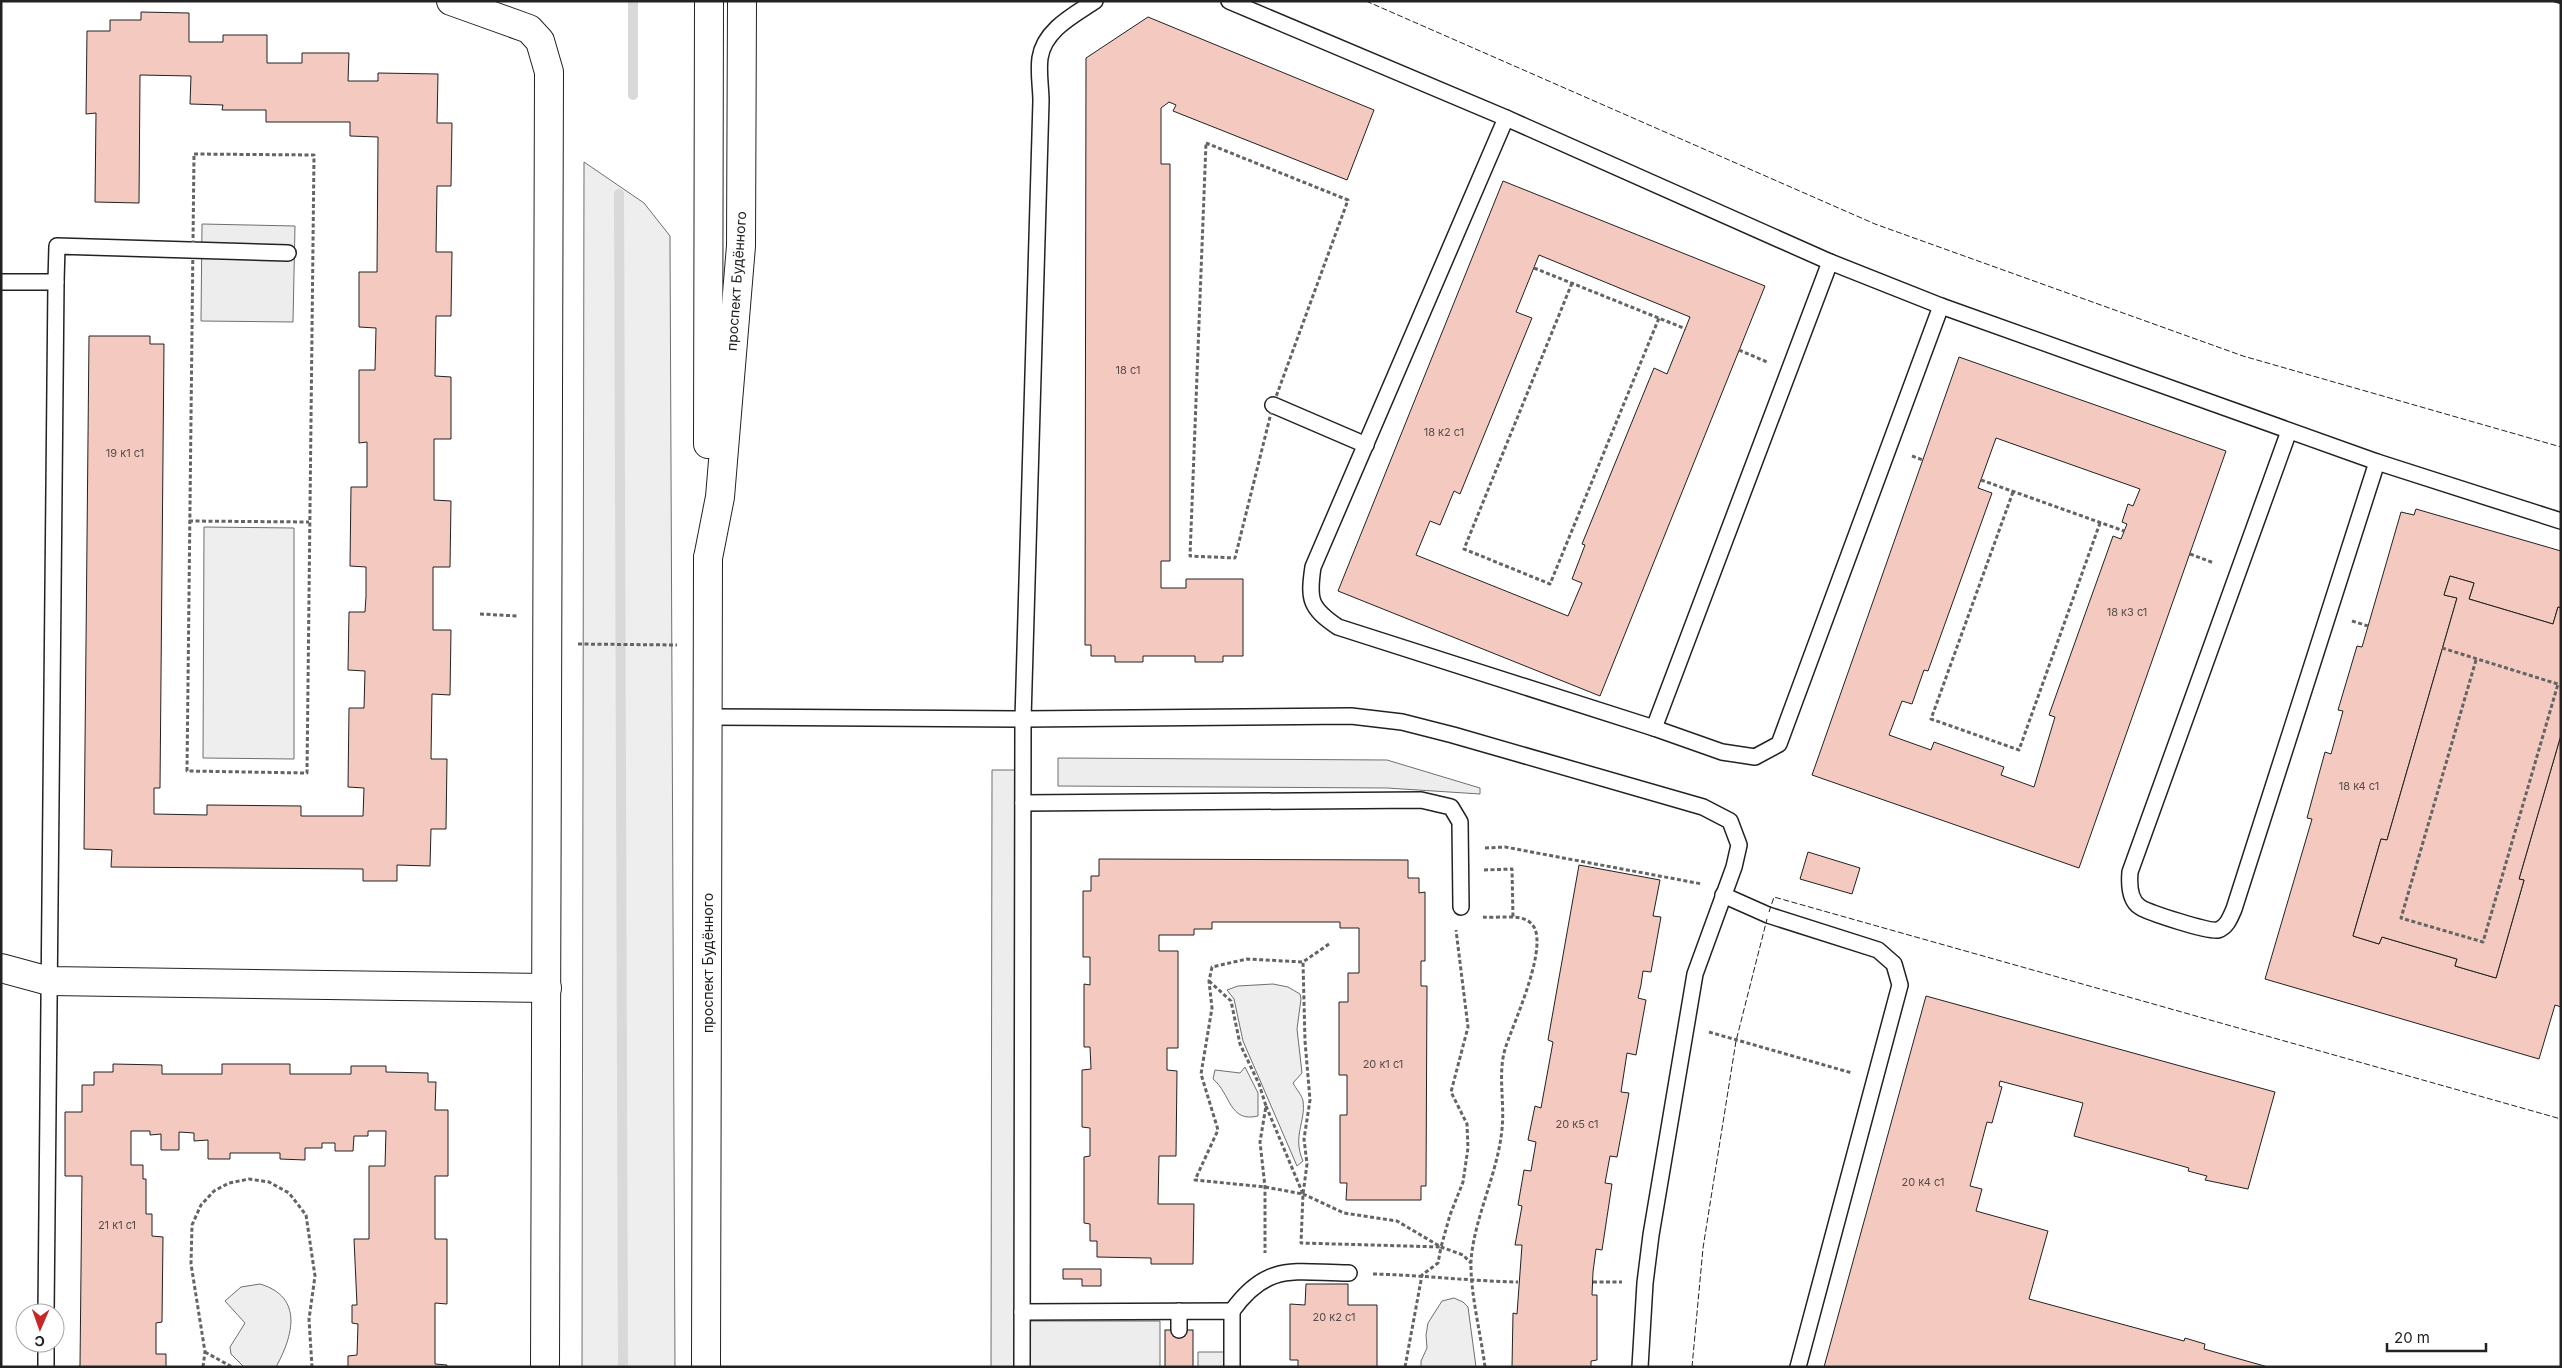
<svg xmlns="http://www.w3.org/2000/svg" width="2562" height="1368" font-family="Inter,sans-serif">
	<rect width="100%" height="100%" fill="#fff"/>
	<!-- green -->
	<g fill="#eee" stroke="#6f6f6f">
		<path d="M584,162L644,203L670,236L675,1367H582Z"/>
		<path d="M204,527L294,528V759L203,758Z"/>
		<path d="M1273,984L1288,987L1300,994L1301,999L1297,1029L1302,1073L1293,1083C1296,1089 1302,1095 1303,1101C1306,1122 1292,1136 1303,1161L1297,1166L1243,1041L1234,999L1227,990L1238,986Z"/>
		<path d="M1245,1067L1258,1093V1116C1229,1123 1231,1094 1213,1079L1215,1070L1240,1073Z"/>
		<path d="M260,1284C304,1297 293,1336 276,1367H244L231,1354L230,1347L245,1323L225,1301L241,1287Z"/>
		<path d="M1454,1298L1463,1302L1468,1307L1476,1367H1421V1361L1427,1348L1426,1335L1428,1323L1442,1301Z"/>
	</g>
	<!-- parking -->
	<g fill="#ededed" stroke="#6f6f6f">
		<path d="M202,224L295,226L293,322L201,321Z"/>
		<path d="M1058,758L1387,760L1480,788V794L1387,788L1058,786Z"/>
		<path d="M992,770H1020L1019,1321H1160V1367H991Z"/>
		<path d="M1198,1352H1228L1227,1367H1198Z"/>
	</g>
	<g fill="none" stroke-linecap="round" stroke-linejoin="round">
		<!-- stream -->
		<g stroke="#d9d9d9" stroke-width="10">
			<path d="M633,95V1"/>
			<path d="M619,194L623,1367"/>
		</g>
	</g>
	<!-- building -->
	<g fill="#f3c9c0" stroke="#222" fill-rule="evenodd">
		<path d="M141,12L189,13V42H223V35H267V63H302V53H349L348,81H378V73L438,74L437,123H452L451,186H437L436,252H452L451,316H436L435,376L451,377V439H434V500L451,501L450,567H433V630H451L450,695L432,694L431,759H447L446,829H431L430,866L397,865V881H363V869L111,867L112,850L84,849L89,336H150V344H164L160,788H154V814L207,815V805L301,806V816H363L364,788L348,787L349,708H364L365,671L348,670L349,612H365L366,596V567L350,566L351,487H367V442L359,443V370H375L376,328L359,327V272H377L378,137L350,136V122H266V110H222L223,105L190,104L191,76L140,75L139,203L95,202L96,113L86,114L87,31H110V20H141Z"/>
		<path d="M1148,17L1374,110L1347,180L1173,111L1176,105L1169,102L1161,108V164H1170V561H1161V588H1186V579H1243V656H1223V662H1195V656H1143V662H1115V656H1091V645H1085L1086,58Z"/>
		<path d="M1503,181L1765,286L1600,696L1338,591ZM1539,255L1690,317L1667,374L1654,368L1582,544L1585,545L1572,579L1582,583L1568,616L1416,555L1430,521L1440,525L1454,491L1460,494L1532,318L1516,312Z"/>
		<path d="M1959,357L2226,451L2079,868L1812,775ZM1996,438L2140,489L2133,506L2128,504L2122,522L2127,524L2121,539L2113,536L2049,715L2055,717L2034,787L2001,775L2004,767L1934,742L1931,750L1889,735L1902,701L1912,704L1924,670L1928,671L1992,493L1978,488Z"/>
		<path d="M2416,509L2561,551V608L2558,607L2553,624L2469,599L2474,583L2450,576L2444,595L2457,598L2387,840L2381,839L2353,936L2379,944L2382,937L2457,959L2455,966L2496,978L2524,880L2519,879L2561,735V1007L2555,1005L2539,1059L2265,979L2312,819L2307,818L2325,752L2331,754L2343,711L2338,710L2357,646L2362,647L2401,512L2414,515Z"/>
		<path d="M2450,576L2474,583L2469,599L2553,624L2558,607L2561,608V735L2519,879L2524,880L2496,978L2455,966L2457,959L2382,937L2379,944L2353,936L2381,839L2387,840L2457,598L2444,595Z"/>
		<path d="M1808,852L1860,868L1852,894L1800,879Z"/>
		<path d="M1099,859L1408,860V878H1419V893L1425,892V961H1421V986H1427L1426,1186H1421V1200H1346L1347,1183H1340V1115H1347V1075H1339V1002H1348V973H1359V928H1340V922H1212V929H1194V935H1159V951H1178V1048H1167V1070L1177,1071L1176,1156H1159L1158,1204H1194L1193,1264H1151V1258L1097,1257V1241H1090V1224L1084,1223V1157L1090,1156V1128L1082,1127V1070L1091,1069L1090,1047H1084V984L1090,985V957H1083V891H1091V876H1099Z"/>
		<path d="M1579,865L1660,880L1653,916L1661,917L1651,972L1643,971L1641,985L1638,998L1646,1000L1636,1055L1627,1053L1621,1092L1629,1093L1617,1157L1610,1156L1605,1183L1612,1184L1602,1250L1596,1249L1593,1272L1592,1295H1597V1360L1591,1361V1367H1512L1513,1313L1517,1314L1522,1245H1515L1522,1206L1518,1205L1524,1170L1531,1171L1536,1142L1528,1140L1535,1106L1541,1108L1553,1042L1548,1040Z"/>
		<path d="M1926,996L2275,1092L2248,1189L2205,1180L2207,1176L2188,1171L2189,1168L2074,1136L2083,1103L2000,1081L1999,1086L2002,1087L1992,1123L1987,1122L1970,1186L1982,1189L1976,1211L2048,1231L2029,1299L2184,1341L2185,1338L2205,1344L2204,1349L2268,1367H1824Z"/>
		<path d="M113,1064L162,1065V1074H222V1064H290V1074H351V1066H386V1072L428,1073V1082H436L435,1110H448V1176H435V1239H447V1304L435,1303V1364L447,1365V1367H348V1356L357,1355L358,1324L352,1323V1305H357L354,1239H369V1166H385L386,1131H368V1136H354L353,1151H335V1143H322V1148H305V1160L280,1159V1153H230V1159H208V1140L194,1141V1133L179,1132V1150H161V1134L150,1135V1131H131V1165H143V1179H146V1214H152V1236L163,1237L162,1322L156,1323V1354H166V1367H76L80,1366L82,1176H65V1112H82V1085H94V1072H113Z"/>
		<path d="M1063,1269H1101V1286H1082V1279H1063Z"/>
		<path d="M1306,1284H1348V1305H1377V1367H1298V1360H1290V1304L1305,1305Z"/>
		<rect x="1165" y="1330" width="28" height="37"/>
	</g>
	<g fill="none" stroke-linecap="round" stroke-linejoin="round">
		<!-- service casing -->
		<g stroke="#222" stroke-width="18">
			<g id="service">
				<path d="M1229,1L1506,118L1830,262L1941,306L2377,462L2561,521"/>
				<path d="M1506,118L1313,567C1308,600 1310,608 1338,627L1654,728L1830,262"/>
				<path d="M1,282H56L57,246L288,253"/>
				<path d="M1273,405L1366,445"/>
				<path d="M2289,431L2130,872C2129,884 2129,900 2140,907C2149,913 2209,932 2218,930C2227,927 2230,918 2234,909L2377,462"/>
				<path d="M707,717L1023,719L1351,716L1402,722L1453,735L1703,807L1730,821L1739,845L1734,867L1695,974L1651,1235L1645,1283L1640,1367"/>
				<path d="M1654,728L1722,752L1755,757L1779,744L1941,306"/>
				<path d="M1023,803L1421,800L1451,807L1460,822L1461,907"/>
				<path d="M1723,895L1768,915L1878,950L1894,964L1900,985L1798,1367"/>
				<path d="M1179,1311V1330"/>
				<path d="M1232,1311C1268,1261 1295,1273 1349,1273"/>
				<path d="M1022,1312L1232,1311V1367"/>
				<path d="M46,1313L56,282"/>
				<path d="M46,1367V1343"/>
				<path d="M1022,1367L1023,719L1041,101C1041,88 1038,72 1040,58C1044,30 1074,15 1095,1"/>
			</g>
		</g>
		<!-- minor casing -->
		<g stroke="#222" stroke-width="30">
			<g id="minor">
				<path d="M451,1L529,29L540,41L549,72L545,1367"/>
				<path d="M1,968L49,981L547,988"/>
			</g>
		</g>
		<!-- tertiary casing -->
		<g stroke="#222" stroke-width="30">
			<path id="tertiary" d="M706,1367L708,558"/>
		</g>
		<!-- secondary casing -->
		<g stroke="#222" stroke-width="30">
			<g id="secondary">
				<path d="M708,444L709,1"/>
				<path d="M708,558L720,497L741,246L742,1"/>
			</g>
		</g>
		<!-- path -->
		<g stroke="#646464" stroke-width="3" stroke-dasharray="4 2.5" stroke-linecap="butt">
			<path d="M1206,143L1348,200L1273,405L1235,558L1190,556Z"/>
			<path d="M194,154L314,155L307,773L187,771Z"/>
			<path d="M1534,268L1686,329"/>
			<path d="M1572,283L1464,549L1550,584L1659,318"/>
			<path d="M1739,350L1767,362"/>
			<path d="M1912,456L1923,460"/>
			<path d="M1981,480L2124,531"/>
			<path d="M2013,492L1931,719L2019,750L2100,523"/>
			<path d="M189,521L309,522"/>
			<path d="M2190,554L2214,563"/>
			<path d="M480,614L517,616"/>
			<path d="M2352,621L2368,626"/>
			<path d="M578,644L677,645"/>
			<path d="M2442,648L2561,685"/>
			<path d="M2476,660L2401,918L2483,942L2558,684"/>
			<path d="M1485,848L1505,847L1702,884"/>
			<path d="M1484,870L1512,869L1513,918"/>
			<path d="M1483,917C1500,919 1527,911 1535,929C1545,954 1515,1020 1506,1046C1497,1072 1505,1102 1502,1129C1498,1173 1474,1218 1471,1261C1470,1292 1481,1335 1485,1367"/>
			<path d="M1329,944L1303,962L1305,1041L1310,1100L1304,1139L1307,1164L1303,1194L1301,1243L1441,1247L1450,1215L1463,1182L1468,1148L1467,1124L1451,1092L1468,1027L1456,930"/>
			<path d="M1209,981L1231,1001L1240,1044L1259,1084L1266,1106L1260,1142L1265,1187V1253"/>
			<path d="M1709,1032L1852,1073"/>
			<path d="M1266,1106L1303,1194L1265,1187L1195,1180L1218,1130L1201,1074L1212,1008L1209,981L1212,967L1247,959L1303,962"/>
			<path d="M1303,1194L1344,1213L1397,1221L1441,1247L1463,1255L1471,1263"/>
			<path d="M1373,1274C1421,1275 1469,1281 1518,1282"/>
			<path d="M1593,1282H1622"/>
			<path d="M205,1352L232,1367"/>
			<path d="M203,1367L205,1352L191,1264L192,1225L201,1205L214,1191L229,1183L249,1179L269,1182L289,1193L306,1215L315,1276L309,1319L312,1367"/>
			<path d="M1405,1367L1422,1275L1438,1263L1441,1247"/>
		</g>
		<!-- service -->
		<use href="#service" stroke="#fff" stroke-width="15"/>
		<!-- minor -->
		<use href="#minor" stroke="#fff" stroke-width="28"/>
		<!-- tertiary -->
		<use href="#tertiary" stroke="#fff" stroke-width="28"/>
		<!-- secondary -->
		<use href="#secondary" stroke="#fff" stroke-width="28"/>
		<!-- fence -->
		<g stroke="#222" stroke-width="1" stroke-dasharray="6 2.5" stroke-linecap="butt">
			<path d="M1366,1L1875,224L2243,356L2561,447"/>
			<path d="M1769,912L1774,897L2561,1119"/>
			<path d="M1692,1367L1703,1248L1736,1041L1767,919"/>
		</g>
		<!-- wall -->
		<path stroke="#222" stroke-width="2.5" d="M2554,1L2561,3"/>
	</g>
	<g text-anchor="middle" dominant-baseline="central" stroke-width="4" stroke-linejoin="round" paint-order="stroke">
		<!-- number labels -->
		<g font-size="11" fill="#564c4a">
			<text x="1128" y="370">18 с1</text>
			<text x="1444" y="432">18 к2 с1</text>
			<text x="125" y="453">19 к1 с1</text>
			<text x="2127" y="612">18 к3 с1</text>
			<text x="2359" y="786">18 к4 с1</text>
			<text x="1383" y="1064">20 к1 с1</text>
			<text x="1577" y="1124">20 к5 с1</text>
			<text x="1923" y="1182">20 к4 с1</text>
			<text x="117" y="1225">21 к1 с1</text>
			<text x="1334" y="1317">20 к2 с1</text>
		</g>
		<!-- street labels -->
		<g font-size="14" fill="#222" stroke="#fff">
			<text transform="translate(736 281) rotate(-86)">проспект Будённого</text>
			<text transform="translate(707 963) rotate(-90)">проспект Будённого</text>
		</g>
	</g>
	<!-- border -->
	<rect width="2562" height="1368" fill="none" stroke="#222222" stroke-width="5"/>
	<!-- north arrow -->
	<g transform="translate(40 1328) rotate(182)"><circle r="24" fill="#ffffff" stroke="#a7a7a7"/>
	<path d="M0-4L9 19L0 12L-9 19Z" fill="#c62828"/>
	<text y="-8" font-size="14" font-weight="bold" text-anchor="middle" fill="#222222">С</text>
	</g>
	<!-- scale -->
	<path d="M2387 1343v8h99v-8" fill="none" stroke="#222222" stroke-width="2.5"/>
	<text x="2394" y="1343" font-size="15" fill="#222222" stroke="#ffffff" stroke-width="4" paint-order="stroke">20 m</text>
</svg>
